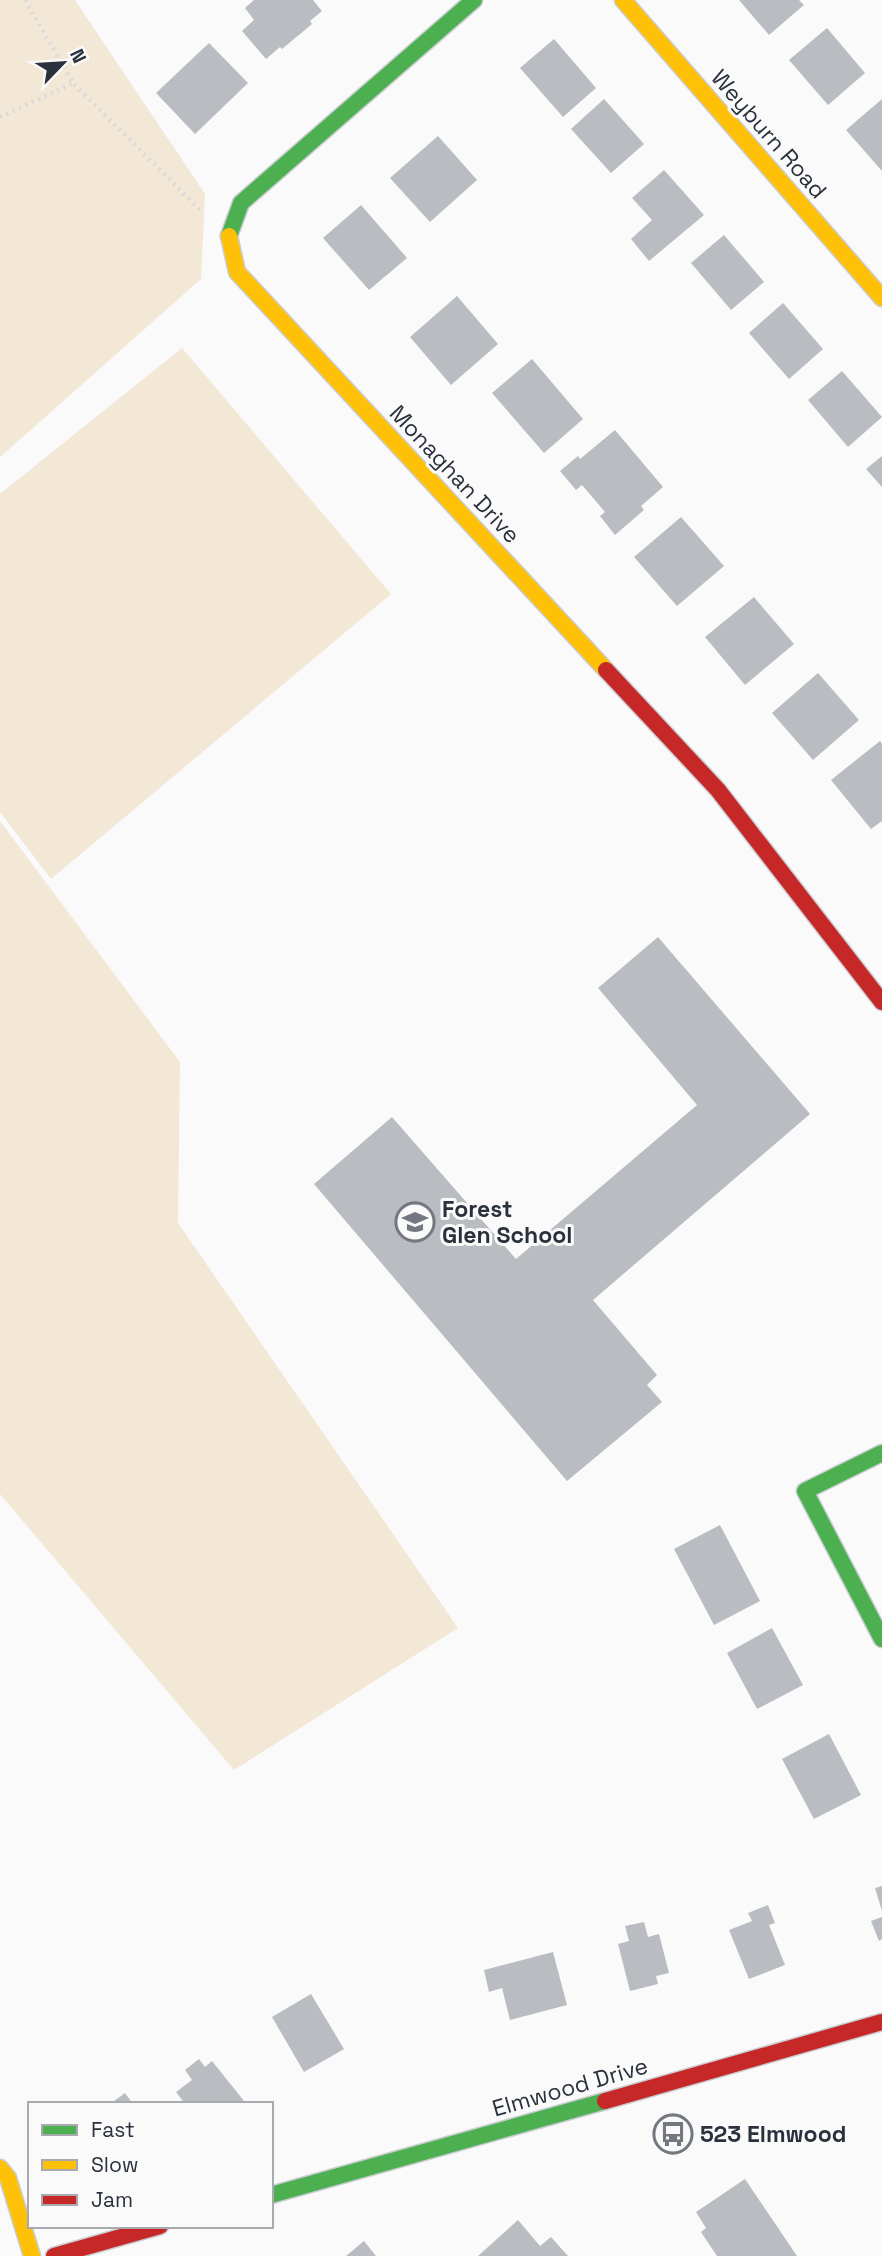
<svg xmlns="http://www.w3.org/2000/svg" width="882" height="2256" font-family="'Space Grotesk',sans-serif">
	<rect width="100%" height="100%" fill="#fafafa"/>
	<!-- green -->
	<g fill="#f3e7d6">
		<path d="M0,0H75L205,194L201,279L0,457Z"/>
		<path d="M182,348L391,594L51,879L0,812V494Z"/>
		<path d="M0,821L180,1062L178,1223L458,1628L234,1770L0,1494Z"/>
	</g>
	<!-- building -->
	<g fill="#b9bcc1">
		<path d="M254,0H313L322,11L310,21L312,24L282,49L280,47L266,59L242,31L254,20L245,8Z"/>
		<path d="M739,0H799L804,5L769,35Z"/>
		<path d="M827,28L865,73L828,105L789,60Z"/>
		<path d="M554,39L596,88L563,117L520,68Z"/>
		<path d="M209,43L248,83L195,134L156,93Z"/>
		<path d="M604,99L644,144L611,173L571,129Z"/>
		<path d="M882,99V171L846,130Z"/>
		<path d="M438,136L477,180L430,222L390,178Z"/>
		<path d="M664,170L704,215L649,261L631,239L652,220L632,198Z"/>
		<path d="M361,205L407,258L369,290L323,238Z"/>
		<path d="M724,235L764,282L731,310L691,263Z"/>
		<path d="M457,296L498,344L451,385L410,337Z"/>
		<path d="M783,303L823,349L789,379L749,333Z"/>
		<path d="M532,359L583,419L544,453L492,393Z"/>
		<path d="M842,371L882,417L848,447L808,400Z"/>
		<path d="M615,430L663,487L641,506L644,510L615,535L600,516L605,512L582,485L576,490L560,471L578,456L580,459Z"/>
		<path d="M882,456V487L866,469Z"/>
		<path d="M681,517L724,566L677,606L634,557Z"/>
		<path d="M754,597L794,644L745,685L705,637Z"/>
		<path d="M818,673L859,720L813,760L772,713Z"/>
		<path d="M880,741L882,744V821L871,829L831,780Z"/>
		<path d="M658,937L810,1114L593,1300L657,1375L647,1385L662,1402L567,1481L314,1184L392,1117L516,1259L697,1105L598,988Z"/>
		<path d="M720,1525L760,1601L714,1625L674,1549Z"/>
		<path d="M772,1628L803,1685L757,1709L727,1653Z"/>
		<path d="M829,1734L861,1795L814,1819L782,1759Z"/>
		<path d="M882,1886V1911L875,1888Z"/>
		<path d="M768,1905L775,1923L769,1925L785,1965L749,1979L729,1930L752,1921L748,1913Z"/>
		<path d="M882,1917V1939L879,1941L871,1921Z"/>
		<path d="M644,1922L648,1937L659,1934L669,1973L656,1976L658,1984L630,1991L618,1944L629,1941L625,1926Z"/>
		<path d="M553,1952L567,2005L510,2020L502,1988L489,1992L484,1970Z"/>
		<path d="M311,1994L344,2049L304,2072L272,2017Z"/>
		<path d="M199,2059L205,2067L212,2061L244,2101L240,2104H185L176,2092L192,2080L185,2070Z"/>
		<path d="M125,2093L133,2104H110Z"/>
		<path d="M745,2179L797,2256H717L701,2232L706,2228L696,2212Z"/>
		<path d="M518,2220L540,2246L551,2237L568,2256H478Z"/>
		<path d="M364,2241L376,2256H346Z"/>
	</g>
	<g fill="none" stroke-linecap="round" stroke-linejoin="round">
		<!-- fast casing -->
		<g stroke="#cacdd2" stroke-width="19">
			<g id="fast">
				<path d="M229,236L241,203L474,0"/>
				<path d="M882,1453L805,1491L882,1639"/>
				<path d="M271,2195L605,2101"/>
			</g>
		</g>
		<!-- slow casing -->
		<g stroke="#cacdd2" stroke-width="19">
			<g id="slow">
				<path d="M623,0L882,298"/>
				<path d="M229,236L237,272L606,670"/>
				<path d="M0,2168L8,2178L32,2256"/>
			</g>
		</g>
		<!-- jam casing -->
		<g stroke="#cacdd2" stroke-width="19">
			<g id="jam">
				<path d="M606,670L718,790L882,1002"/>
				<path d="M605,2101L882,2022"/>
				<path d="M54,2256L160,2226"/>
			</g>
		</g>
		<!-- path -->
		<g stroke="#d8d9da" stroke-width="4.5" stroke-dasharray="2 5" stroke-linecap="butt">
			<path d="M25,0L73,83L200,210"/>
			<path d="M0,117L73,83"/>
		</g>
		<!-- fast -->
		<use href="#fast" stroke="#4caf50" stroke-width="16"/>
		<!-- slow -->
		<use href="#slow" stroke="#ffc107" stroke-width="16"/>
		<!-- jam -->
		<use href="#jam" stroke="#c62828" stroke-width="16"/>
	</g>
	<!-- icons -->
	<defs>
		<g id="school-ring" transform="scale(2.0125)"><circle r="9.5" fill="#fafafa" stroke="#73777f" stroke-width="1.5"/><path d="M0-5L7-2L0 1L-7-2ZM-4 1L0 2.5L4 1V4Q0 6-4 4Z" fill="#73777f"/></g>
		<g id="bus-ring" transform="scale(2.0125)"><circle r="9.5" fill="#fafafa" stroke="#73777f" stroke-width="1.5"/><path d="M-5-6H5V4H4V6H2V4H-2V6H-4V4H-5ZM-3.5-4V0h7V-4ZM-3.5 1.2v1.5H-2V1.2ZM2 1.2v1.5H3.5V1.2Z" fill="#73777f"/></g>
	</defs>
	<g fill-rule="evenodd">
		<use href="#school-ring" x="415" y="1222"/>
		<use href="#bus-ring" x="673" y="2134"/>
	</g>
	<g text-anchor="middle" dominant-baseline="central" stroke-width="6" stroke-linejoin="round" paint-order="stroke">
		<!-- street labels -->
		<g font-size="23" fill="#2a313d" stroke="#fafafa">
			<text transform="translate(769 134) rotate(49)">Weyburn Road</text>
			<text transform="translate(455 474) rotate(47)">Monaghan Drive</text>
			<text transform="translate(570 2087) rotate(-16)">Elmwood Drive</text>
		</g>
		<!-- poi labels -->
		<g font-size="23" font-weight="bold" fill="#2a313d" stroke="#fafafa" text-anchor="start">
			<text x="442" y="1209">Forest<tspan x="442" dy="26">Glen School</tspan></text>
			<text x="700" y="2134">523 Elmwood</text>
		</g>
	</g>
	<!-- legend -->
	<rect x="28" y="2102" width="245" height="126" fill="#fafafa" stroke="#a7aaae" stroke-width="2"/>
	<rect x="42" y="2125" width="35" height="10" fill="#4caf50" stroke="#a7aaae" stroke-width="2"/>
	<text x="91" y="2137" font-size="21" fill="#2a313d">Fast</text>
	<rect x="42" y="2160" width="35" height="10" fill="#ffc107" stroke="#a7aaae" stroke-width="2"/>
	<text x="91" y="2172" font-size="21" fill="#2a313d">Slow</text>
	<rect x="42" y="2195" width="35" height="10" fill="#c62828" stroke="#a7aaae" stroke-width="2"/>
	<text x="91" y="2207" font-size="21" fill="#2a313d">Jam</text>
	<!-- north arrow -->
	<g transform="translate(63 63) rotate(65)" stroke="#fafafa" stroke-width="5" paint-order="stroke">
	<path d="M0-5L12 26L0 18L-12 26Z" fill="#2a313d"/>
	<text y="-10" font-size="19" font-weight="bold" text-anchor="middle" fill="#2a313d">N</text>
	</g>
</svg>
